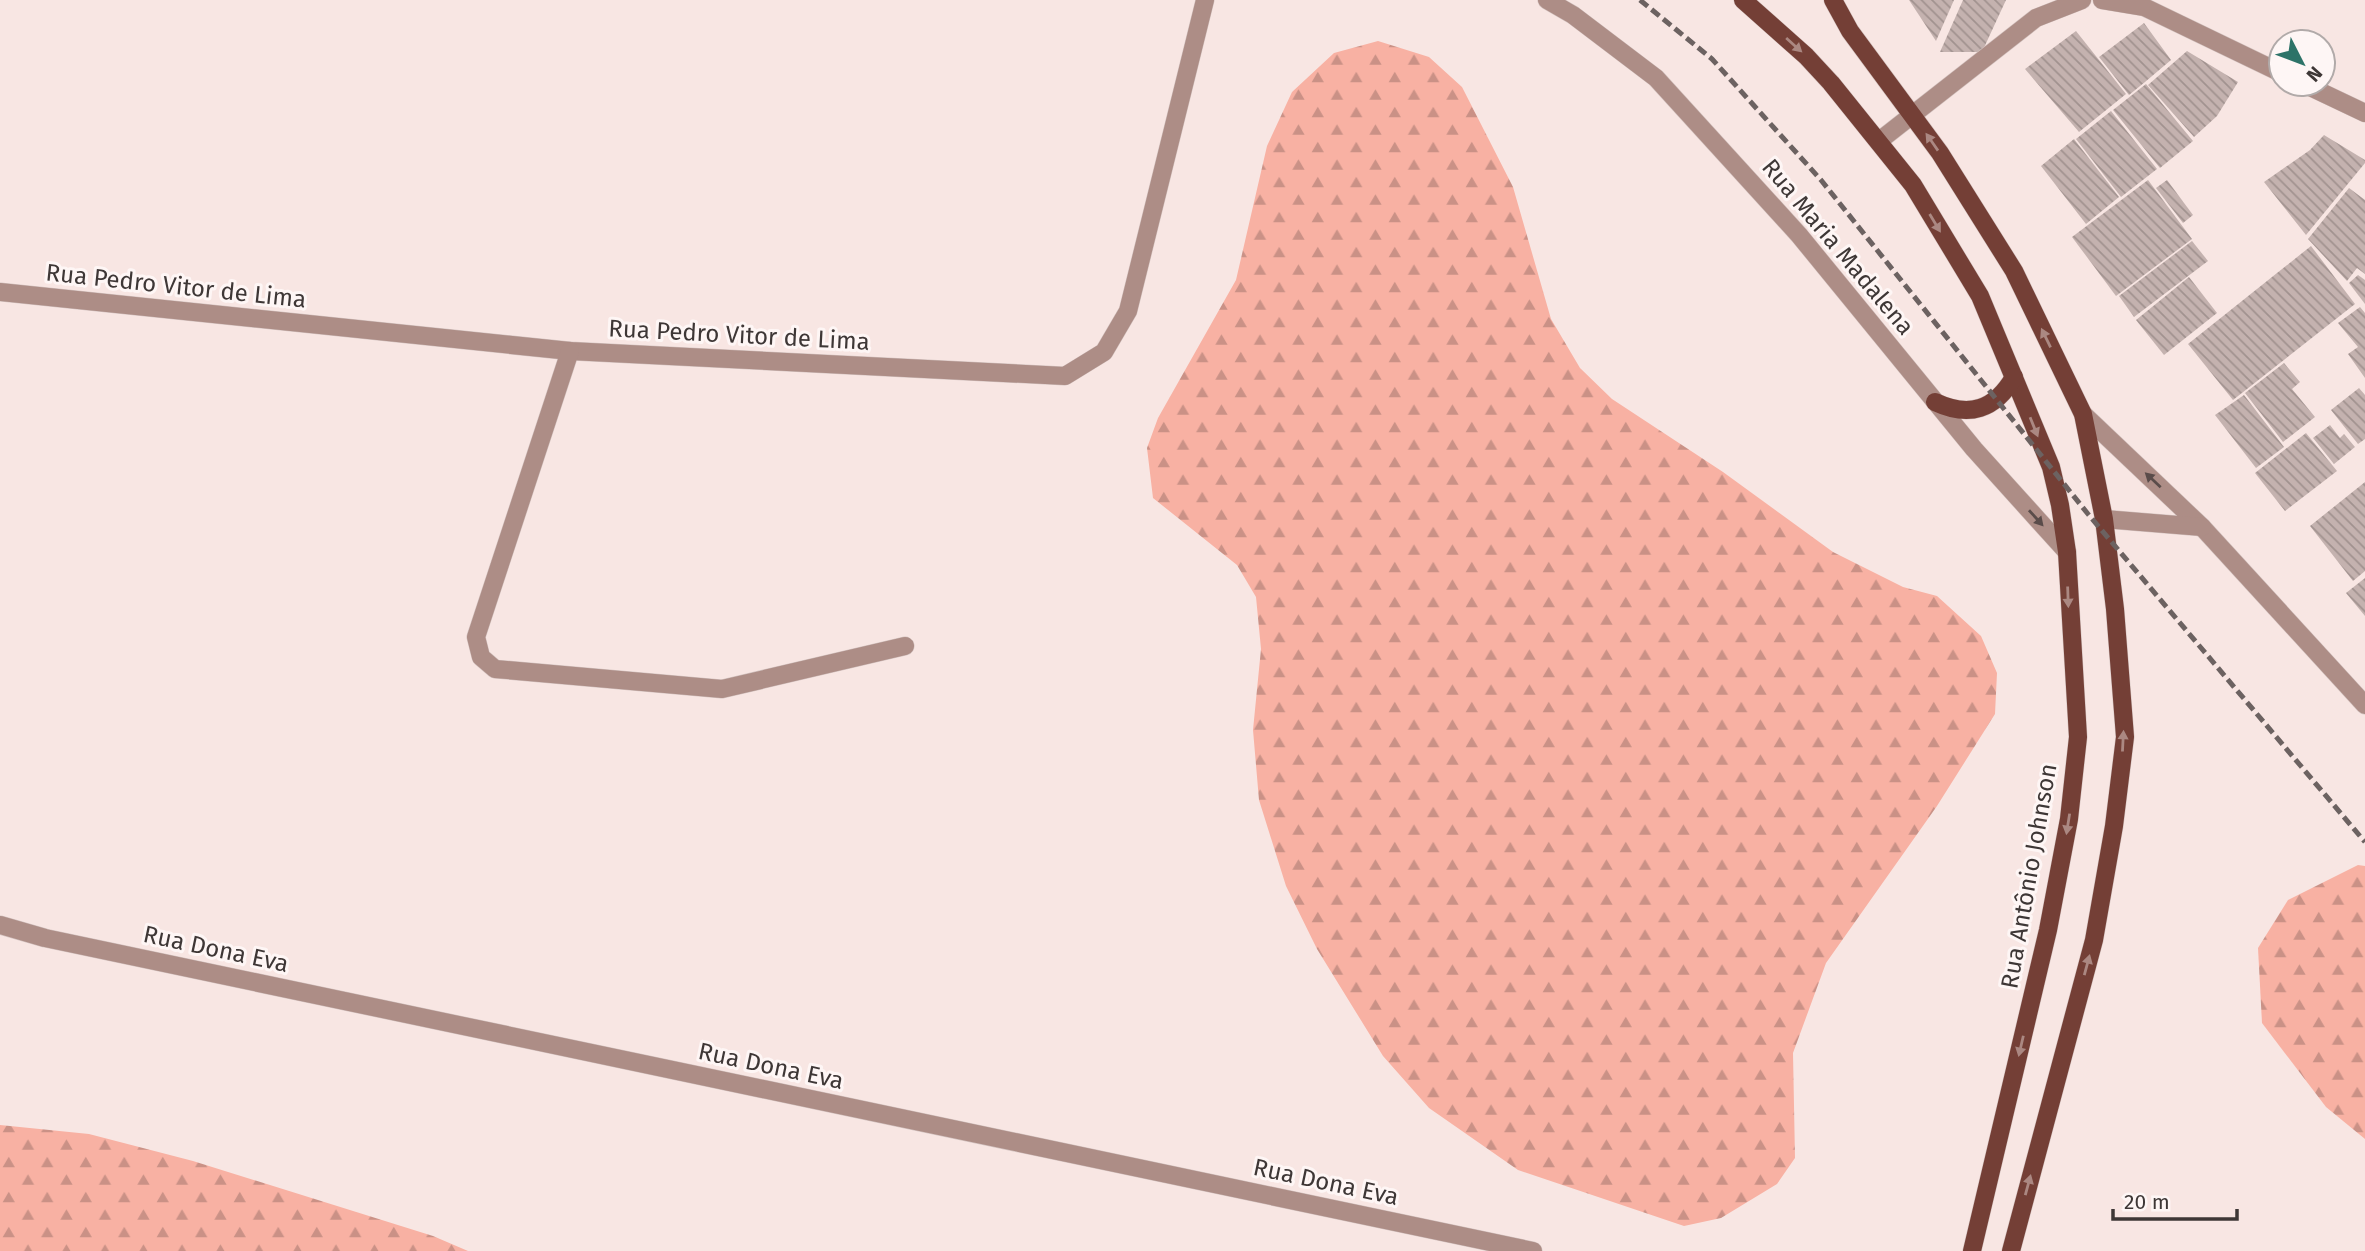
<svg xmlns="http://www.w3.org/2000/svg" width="2365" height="1251" font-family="'Fira Sans',sans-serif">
	<defs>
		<pattern id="forest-firs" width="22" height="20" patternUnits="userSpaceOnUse" patternTransform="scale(1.75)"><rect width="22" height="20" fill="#f8b1a3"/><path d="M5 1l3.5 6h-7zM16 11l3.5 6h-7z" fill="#ca9186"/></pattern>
		<pattern id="building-back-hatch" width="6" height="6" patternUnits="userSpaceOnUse" patternTransform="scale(1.75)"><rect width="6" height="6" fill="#c4b2af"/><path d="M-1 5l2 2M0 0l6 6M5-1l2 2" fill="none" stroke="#a1928f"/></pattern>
	</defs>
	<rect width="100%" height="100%" fill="#f8e6e3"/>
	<!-- forest -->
	<g fill="url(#forest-firs)">
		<path d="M1378,41L1429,57L1462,87L1513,187L1551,319L1580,368L1612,399L1723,472L1833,552L1903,587L1937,596L1981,636L1997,673L1995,714L1937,806L1826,963L1793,1053L1795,1158L1777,1184L1721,1218L1684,1226L1518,1170L1429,1108L1383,1056L1317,949L1286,886L1259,800L1253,730L1261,649L1256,597L1237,565L1153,498L1147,448L1158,418L1236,280L1267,146L1292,92L1334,53Z"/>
		<path d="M2358,865L2365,866V1139L2326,1107L2262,1023L2258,948L2288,900Z"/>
		<path d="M0,1125L89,1134L193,1161L433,1236L468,1251H0Z"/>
	</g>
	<!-- building -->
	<g fill="url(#building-back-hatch)">
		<path d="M1909,0H1954L1936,41Z"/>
		<path d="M1963,0H2006L1982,52H1940Z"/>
		<path d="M2144,23L2171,60L2145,82L2144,80L2145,82L2129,95L2099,57Z"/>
		<path d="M2076,31L2126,94L2079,132L2025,69Z"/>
		<path d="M2187,51L2238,82L2217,116L2194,137L2148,85Z"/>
		<path d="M2146,84L2193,141L2160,168L2113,110Z"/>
		<path d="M2111,111L2157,169L2121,197L2076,139Z"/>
		<path d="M2324,135L2365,160V163L2306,235L2264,182L2310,150Z"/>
		<path d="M2074,139L2119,197L2086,224L2041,166Z"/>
		<path d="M2148,180L2192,239L2116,296L2072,237Z"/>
		<path d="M2167,180L2193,215L2183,223L2156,188Z"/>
		<path d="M2349,188L2365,200V274L2357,268L2347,281L2308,239Z"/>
		<path d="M2192,241L2208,261L2134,317L2119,296Z"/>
		<path d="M2311,246L2355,304L2233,400L2188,344Z"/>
		<path d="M2358,275L2365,280V304L2349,283Z"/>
		<path d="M2189,277L2217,313L2164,355L2136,320Z"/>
		<path d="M2360,307L2365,313V378L2348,354L2358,347L2338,323Z"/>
		<path d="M2284,363L2300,382L2292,389L2315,417L2283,442L2245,393Z"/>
		<path d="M2359,388L2365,395V439L2358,444L2331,410Z"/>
		<path d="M2244,395L2284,447L2256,468L2215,415Z"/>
		<path d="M2330,425L2340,438L2344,434L2355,447L2334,464L2313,438Z"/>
		<path d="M2306,433L2337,471L2285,511L2255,473Z"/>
		<path d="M2365,482V571L2353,581L2310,526Z"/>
		<path d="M2365,578V616L2346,593Z"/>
	</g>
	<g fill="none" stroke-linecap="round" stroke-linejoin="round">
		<!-- minor casing -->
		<g stroke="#d3c3c0" stroke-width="19">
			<g id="minor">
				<path d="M1547,0L1573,15L1656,78L1799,235L1974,449L2067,552"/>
				<path d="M2102,0L2144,7L2281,73"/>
				<path d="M2304,84L2365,113"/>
				<path d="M1879,141L2036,18L2082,0"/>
				<path d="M0,292L570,351L1065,376L1104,352L1128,311L1205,0"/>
				<path d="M570,351L476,637L481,657L495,669L722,689L905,646"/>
				<path d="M2083,414L2202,527L2365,705"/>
				<path d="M2104,519L2202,527"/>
				<path d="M0,925L45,938L1533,1251"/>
			</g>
		</g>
		<!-- major casing -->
		<g stroke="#d3c3c0" stroke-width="19">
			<g id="major">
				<path d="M1743,0L1806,56L1831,83L1913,185L1980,296L2051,467L2060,505L2067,552L2078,737L2069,819L2048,930L1972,1251"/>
				<path d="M1833,0L1850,31L1940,153L2014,271L2083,414L2104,519L2115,609L2125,737L2114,826L2094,940L2011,1251"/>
				<path d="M1935,402C1969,418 1995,410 2014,377"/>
			</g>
		</g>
		<!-- minor -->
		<use href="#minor" stroke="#ad8d86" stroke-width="18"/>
		<!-- major -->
		<use href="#major" stroke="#743f36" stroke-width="18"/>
		<!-- rail -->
		<path stroke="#6c6261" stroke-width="5" stroke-dasharray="10 5" stroke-linecap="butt" d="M1640,0L1712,59L1821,180L2088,514L2365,842"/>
	</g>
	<!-- one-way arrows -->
	<defs><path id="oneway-solid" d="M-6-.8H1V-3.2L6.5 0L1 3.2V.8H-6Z" transform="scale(1.75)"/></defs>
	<g fill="#ab8882">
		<use href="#oneway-solid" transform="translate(1794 45) rotate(42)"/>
		<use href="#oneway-solid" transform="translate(1932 142) rotate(-125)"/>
		<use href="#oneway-solid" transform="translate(1935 223) rotate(59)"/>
		<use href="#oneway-solid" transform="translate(2046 338) rotate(-116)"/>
		<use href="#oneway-solid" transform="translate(2034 427) rotate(68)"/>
		<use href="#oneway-solid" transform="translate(2068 597) rotate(88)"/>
		<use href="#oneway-solid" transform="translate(2123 741) rotate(-87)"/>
		<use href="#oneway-solid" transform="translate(2068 824) rotate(99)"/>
		<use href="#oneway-solid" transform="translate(2087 965) rotate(-75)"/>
		<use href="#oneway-solid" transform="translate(2021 1046) rotate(103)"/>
		<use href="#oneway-solid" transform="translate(2028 1185) rotate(-75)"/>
	</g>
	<g fill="#5a4c4a">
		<use href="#oneway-solid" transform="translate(2153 480) rotate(-137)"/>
		<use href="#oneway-solid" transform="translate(2036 518) rotate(48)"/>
	</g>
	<g text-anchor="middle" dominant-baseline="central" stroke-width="6" stroke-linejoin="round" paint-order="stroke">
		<!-- street labels -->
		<g font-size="24" fill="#3e3736" stroke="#fef6f5">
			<text transform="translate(1838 247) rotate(50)">Rua Maria Madalena</text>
			<text transform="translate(176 286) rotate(6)">Rua Pedro Vitor de Lima</text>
			<text transform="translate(739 335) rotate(3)">Rua Pedro Vitor de Lima</text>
			<text transform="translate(2029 876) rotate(-80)">Rua Antônio Johnson</text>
			<text transform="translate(216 949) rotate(12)">Rua Dona Eva</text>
			<text transform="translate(771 1066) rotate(12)">Rua Dona Eva</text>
			<text transform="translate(1326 1182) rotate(12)">Rua Dona Eva</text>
		</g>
	</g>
	<!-- north arrow -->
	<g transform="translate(2302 63) rotate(132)"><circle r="33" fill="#fef6f5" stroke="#b1aaa9" stroke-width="2"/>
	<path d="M0-5L12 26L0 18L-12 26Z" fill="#2d7368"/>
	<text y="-10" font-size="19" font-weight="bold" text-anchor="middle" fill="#3e3736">N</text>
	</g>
	<!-- scale -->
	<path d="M2113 1209v10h124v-10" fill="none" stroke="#3e3736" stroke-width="3.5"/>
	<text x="2124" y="1209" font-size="21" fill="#3e3736" stroke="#fef6f5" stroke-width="5" paint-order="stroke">20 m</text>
</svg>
